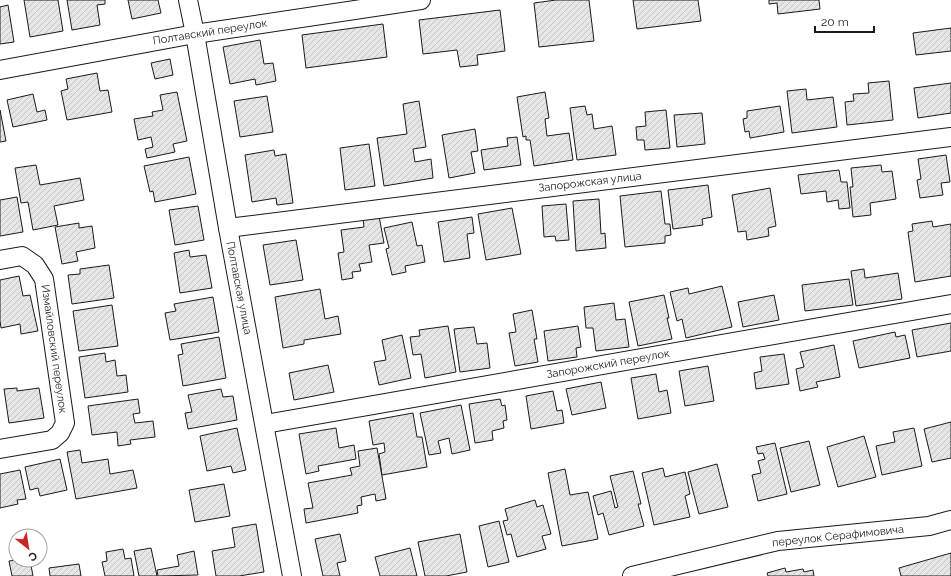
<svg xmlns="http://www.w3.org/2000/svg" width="951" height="576" font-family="Raleway,sans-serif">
	<defs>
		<pattern id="building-hatch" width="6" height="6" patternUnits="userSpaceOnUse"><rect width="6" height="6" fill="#e6e6e6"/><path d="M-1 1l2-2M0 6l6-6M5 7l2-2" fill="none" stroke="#c5c5c5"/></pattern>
	</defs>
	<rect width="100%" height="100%" fill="#fff"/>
	<!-- building -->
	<g fill="url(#building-hatch)" stroke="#1a1a1a">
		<path d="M24,0H58L63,31L30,37Z"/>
		<path d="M67,0H105V4L97,5L100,25L72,30Z"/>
		<path d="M128,0H158L161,13L132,19Z"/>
		<path d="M556,0H589L594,41L539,47L534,3Z"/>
		<path d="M633,0H698L701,21L637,29Z"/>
		<path d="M769,0H819L820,9L778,14L777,3L769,4Z"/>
		<path d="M8,5L14,42L0,44V7Z"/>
		<path d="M500,10L505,51L477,55L478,65L460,67L457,50L423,54L419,20Z"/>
		<path d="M383,24L387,57L306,68L302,35Z"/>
		<path d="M951,28V51L916,55L913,33Z"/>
		<path d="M260,40L264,64L273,63L276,81L256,85L255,79L230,84L223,47Z"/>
		<path d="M170,59L173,75L155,79L151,63Z"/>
		<path d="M97,73L100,91L108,90L112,112L67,120L61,91L68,89L66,79Z"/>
		<path d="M889,81L893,120L847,125L845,102L854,101L853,94L869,93L868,83Z"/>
		<path d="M951,83V113L918,118L914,88Z"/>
		<path d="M806,89L807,100L833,97L837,127L792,133L787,91Z"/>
		<path d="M177,92L187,141L173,144L175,152L147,158L145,149L153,147L151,137L138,140L134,119L153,116L152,112L163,110L160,95Z"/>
		<path d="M545,92L549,118L545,119L547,136L569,133L573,160L534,166L530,140H526V136L523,137L517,97Z"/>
		<path d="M33,94L37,112L45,110L47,120L13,127L7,100Z"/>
		<path d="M267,96L273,132L240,137L234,101Z"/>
		<path d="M419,101L426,147L413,149L415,162L431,159L433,178L384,186L377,138L407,134L403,104Z"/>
		<path d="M585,106L587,115L592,114L594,129L612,126L616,155L577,160L570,108Z"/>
		<path d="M780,106L784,132L750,138L749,131L745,132L743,119L747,118V111Z"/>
		<path d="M0,110L6,141L0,142Z"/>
		<path d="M666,110L670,148L645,150L644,140H637L636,127L646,126L645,112Z"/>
		<path d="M702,113L705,144L677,147L674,115Z"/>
		<path d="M475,129L478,151L471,152L475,173L449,178L442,135Z"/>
		<path d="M517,137L521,165L484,170L481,150L508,146L507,138Z"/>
		<path d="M369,144L375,186L345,190L340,148Z"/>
		<path d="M274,150L275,156L286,154L293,203L277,205L276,198L252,202L245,155Z"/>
		<path d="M946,155L950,182L941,183L943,195L920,198L917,180L921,179L918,159Z"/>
		<path d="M189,157L196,194L155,202L153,191L150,192L144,166Z"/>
		<path d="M36,165L40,185L80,178L84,200L54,206L58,225L33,230L28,202L21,203L15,168Z"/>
		<path d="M881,165L882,172L892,171L896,199L870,203L871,215L853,217L850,187H853L851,168Z"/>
		<path d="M839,170L841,182H847L850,208L839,209L838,200L827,202L826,191L801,194L798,175Z"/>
		<path d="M708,185L712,217L702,219L703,225L673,229L668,190Z"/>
		<path d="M770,188L776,226L768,228L769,236L747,240L746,231L738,232L732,195Z"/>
		<path d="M661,191L665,224H670L671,235L665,236V243L625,247L620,196Z"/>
		<path d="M17,197L23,232L0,236V200Z"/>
		<path d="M599,199L601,234L605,233L606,248L576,251L573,201Z"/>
		<path d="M566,204L569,240L556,241L555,236L544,237L542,206Z"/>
		<path d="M198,206L204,240L175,245L169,210Z"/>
		<path d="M512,208L521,254L486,260L478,214Z"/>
		<path d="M379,216L384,243L369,245L372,262L359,264L361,271L352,272L353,278L342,280L338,253L344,252L341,230L364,227L363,219Z"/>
		<path d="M472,217L474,233L467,234L470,258L444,262L438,222Z"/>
		<path d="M932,221L933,227L951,224V276L915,282L908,232L913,231L912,224Z"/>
		<path d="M412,222L417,246L422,245L425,262L405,266L406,272L392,275L386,249L389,248L384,228Z"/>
		<path d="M79,223V228L92,226L95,248L76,252L78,261L62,264L55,227Z"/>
		<path d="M296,240L303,280L270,285L263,245Z"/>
		<path d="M189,250L190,257L206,255L212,288L180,293L174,253Z"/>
		<path d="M109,265L114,298L72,304L68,275L80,274V269Z"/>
		<path d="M864,269L865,278L898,273L902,299L856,306L851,271Z"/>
		<path d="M19,276L23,296L30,295L38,331L21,334L20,324L1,328L0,321V280Z"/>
		<path d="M849,279L853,305L805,311L802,285Z"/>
		<path d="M722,286L732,327L686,338L682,319L677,321L670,292L688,288L689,294Z"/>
		<path d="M320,289L325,319L338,316L341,334L304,340V344L283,348L275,297Z"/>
		<path d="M664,295L669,318H667L672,339L638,346L629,302Z"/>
		<path d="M774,295L779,320L743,327L738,302Z"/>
		<path d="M213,297L219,332L170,340L165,313L176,311L174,304Z"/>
		<path d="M614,303L616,320L625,319L629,347L596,351L593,328H586L584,307Z"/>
		<path d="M112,305L118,346L79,351L73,311Z"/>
		<path d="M532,310L537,339H534L538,362L515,366L509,333L516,332L513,314Z"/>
		<path d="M951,323V351L917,357L912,330Z"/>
		<path d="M448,326L456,372L425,378L421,354L413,355L410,337L420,336L419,330Z"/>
		<path d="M578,326L581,347L576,348L577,357L548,361L544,331Z"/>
		<path d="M474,327L477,344L487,343L490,368L460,372L454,329Z"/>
		<path d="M895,332L896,337L905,335L910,358L859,368L853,341Z"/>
		<path d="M402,335L411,378L379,385L374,362L386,360L382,340Z"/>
		<path d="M219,337L226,378L183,386L178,355L183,354L181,344Z"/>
		<path d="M834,345L840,377L816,382L818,387L800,391L796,369L804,367L800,352Z"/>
		<path d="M105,353L106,362L115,360L117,376L126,375L128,392L85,398L79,357Z"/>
		<path d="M784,354L789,384L756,389L754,373L762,371L760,357Z"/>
		<path d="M328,365L334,392L294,400L289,373Z"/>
		<path d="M708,366L714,401L685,406L679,371Z"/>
		<path d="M656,374L659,392L667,390L671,413L638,419L631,378Z"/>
		<path d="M601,382L606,408L572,415L566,389Z"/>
		<path d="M17,388V391L39,388L44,418L9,423L4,389Z"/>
		<path d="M221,389L223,397L233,396L237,420L188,429L185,413L192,412L188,395Z"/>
		<path d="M553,391L557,411L562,410L564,423L531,429L526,396Z"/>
		<path d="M138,399L140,413L133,414L135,423L153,421L155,437L130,440L131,444L118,446L117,432L92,435L88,406Z"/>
		<path d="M500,399L502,406L505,405L507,420L503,421L504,428L492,431L493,440L475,443L469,404Z"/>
		<path d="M461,405L470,450L452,454L449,438L438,441L441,453L429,455L420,413Z"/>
		<path d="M413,413L417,437H422L427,467L382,475L379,454L385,452L384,443L373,445L369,421Z"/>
		<path d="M951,422V458L932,462L924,429Z"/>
		<path d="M237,428L246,470L233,473L231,466L207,471L200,436Z"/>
		<path d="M336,428L339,448L354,445L356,459L318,466L319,471L306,474L299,434Z"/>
		<path d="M914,428L922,466L882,475L876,446L895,442L893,432Z"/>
		<path d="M864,436L876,477L838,487L827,447Z"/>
		<path d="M809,441L820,485L791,492L780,448Z"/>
		<path d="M775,443L787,494L758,501L752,475L761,473L758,461L765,459L763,453L758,454L756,447Z"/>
		<path d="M377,448L386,499L376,501L375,494L361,497L362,505L357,506L358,513L306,523L304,509L313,508L308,483L352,475L350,468L360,466L358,451Z"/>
		<path d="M80,450L82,463L108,459L110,474L133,470L137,488L76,499L67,452Z"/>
		<path d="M60,459L67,490L40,496L38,488L30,490L25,467Z"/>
		<path d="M717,464L728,507L699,514L688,472Z"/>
		<path d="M663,468L665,477L685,472L690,494L685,496L690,517L654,525L642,473Z"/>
		<path d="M565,469L570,495L588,492L598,539L562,546L548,473Z"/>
		<path d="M20,470L26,499L17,500L18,504L0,508V474Z"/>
		<path d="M633,471L641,504H638L644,526L609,535L603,513L598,515L593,496L611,491L615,508L618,507L610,476Z"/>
		<path d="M224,484L230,516L195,522L189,490Z"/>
		<path d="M535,500L537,507L543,505L551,534L542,536L546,549L517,557L511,534L507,535L503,521L508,520L505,509Z"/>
		<path d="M499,521L509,562L488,567L479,526Z"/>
		<path d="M256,524L264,572L239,576H216L212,551L235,547L232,528Z"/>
		<path d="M340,534L346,561L337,563L340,576H323L315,539Z"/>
		<path d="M460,534L467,572L446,576H425L418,542Z"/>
		<path d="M151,548L157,576H139L134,551Z"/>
		<path d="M410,548L417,576H380L375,557Z"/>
		<path d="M123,549L125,559L131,558L134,576H105L102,562L107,561L106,552Z"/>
		<path d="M194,551L198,575L158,576L157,570L179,566L177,555Z"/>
		<path d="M951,553V576H901L899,568Z"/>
		<path d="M17,560H30L33,576H12L9,561Z"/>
		<path d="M79,564L81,576H50L49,568Z"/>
		<path d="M785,568L786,572L803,569L804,572L813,570L814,576H768L767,573Z"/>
	</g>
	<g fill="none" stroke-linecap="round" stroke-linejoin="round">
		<!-- minor casing -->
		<g stroke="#1a1a1a" stroke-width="20">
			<g id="minor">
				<path d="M188,0L195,34L228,228L292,576"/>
				<path d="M0,70L195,34L421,0"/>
				<path d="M228,228L951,137"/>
				<path d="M0,260L22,256L35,265L44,279L65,423L60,433L52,440L0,449"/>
				<path d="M265,424L951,304"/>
				<path d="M632,576L778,541L929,526L951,520"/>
			</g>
		</g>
		<!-- minor -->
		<use href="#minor" stroke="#fff" stroke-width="18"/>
	</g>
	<g text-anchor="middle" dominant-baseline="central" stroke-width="3" stroke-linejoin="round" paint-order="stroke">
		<!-- street labels -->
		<g font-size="11" fill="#1a1a1a" stroke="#fff">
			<text transform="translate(210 32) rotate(-9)">Полтавский переулок</text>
			<text transform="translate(590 182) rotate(-7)">Запорожская улица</text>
			<text transform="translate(239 288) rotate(79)">Полтавская улица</text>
			<text transform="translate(54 349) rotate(82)">Измайловский переулок</text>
			<text transform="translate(608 364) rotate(-10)">Запорожский переулок</text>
			<text transform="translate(838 536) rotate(-6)">переулок Серафимовича</text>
		</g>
	</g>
	<!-- north arrow -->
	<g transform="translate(28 548) rotate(150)"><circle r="19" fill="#ffffff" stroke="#a3a3a3"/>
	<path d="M0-3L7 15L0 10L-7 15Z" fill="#c62828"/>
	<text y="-6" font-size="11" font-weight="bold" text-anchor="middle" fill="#1a1a1a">С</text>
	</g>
	<!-- scale -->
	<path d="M815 26v6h59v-6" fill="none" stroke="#1a1a1a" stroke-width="2"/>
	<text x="821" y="26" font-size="12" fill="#1a1a1a" stroke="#ffffff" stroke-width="3" paint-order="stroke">20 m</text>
</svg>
